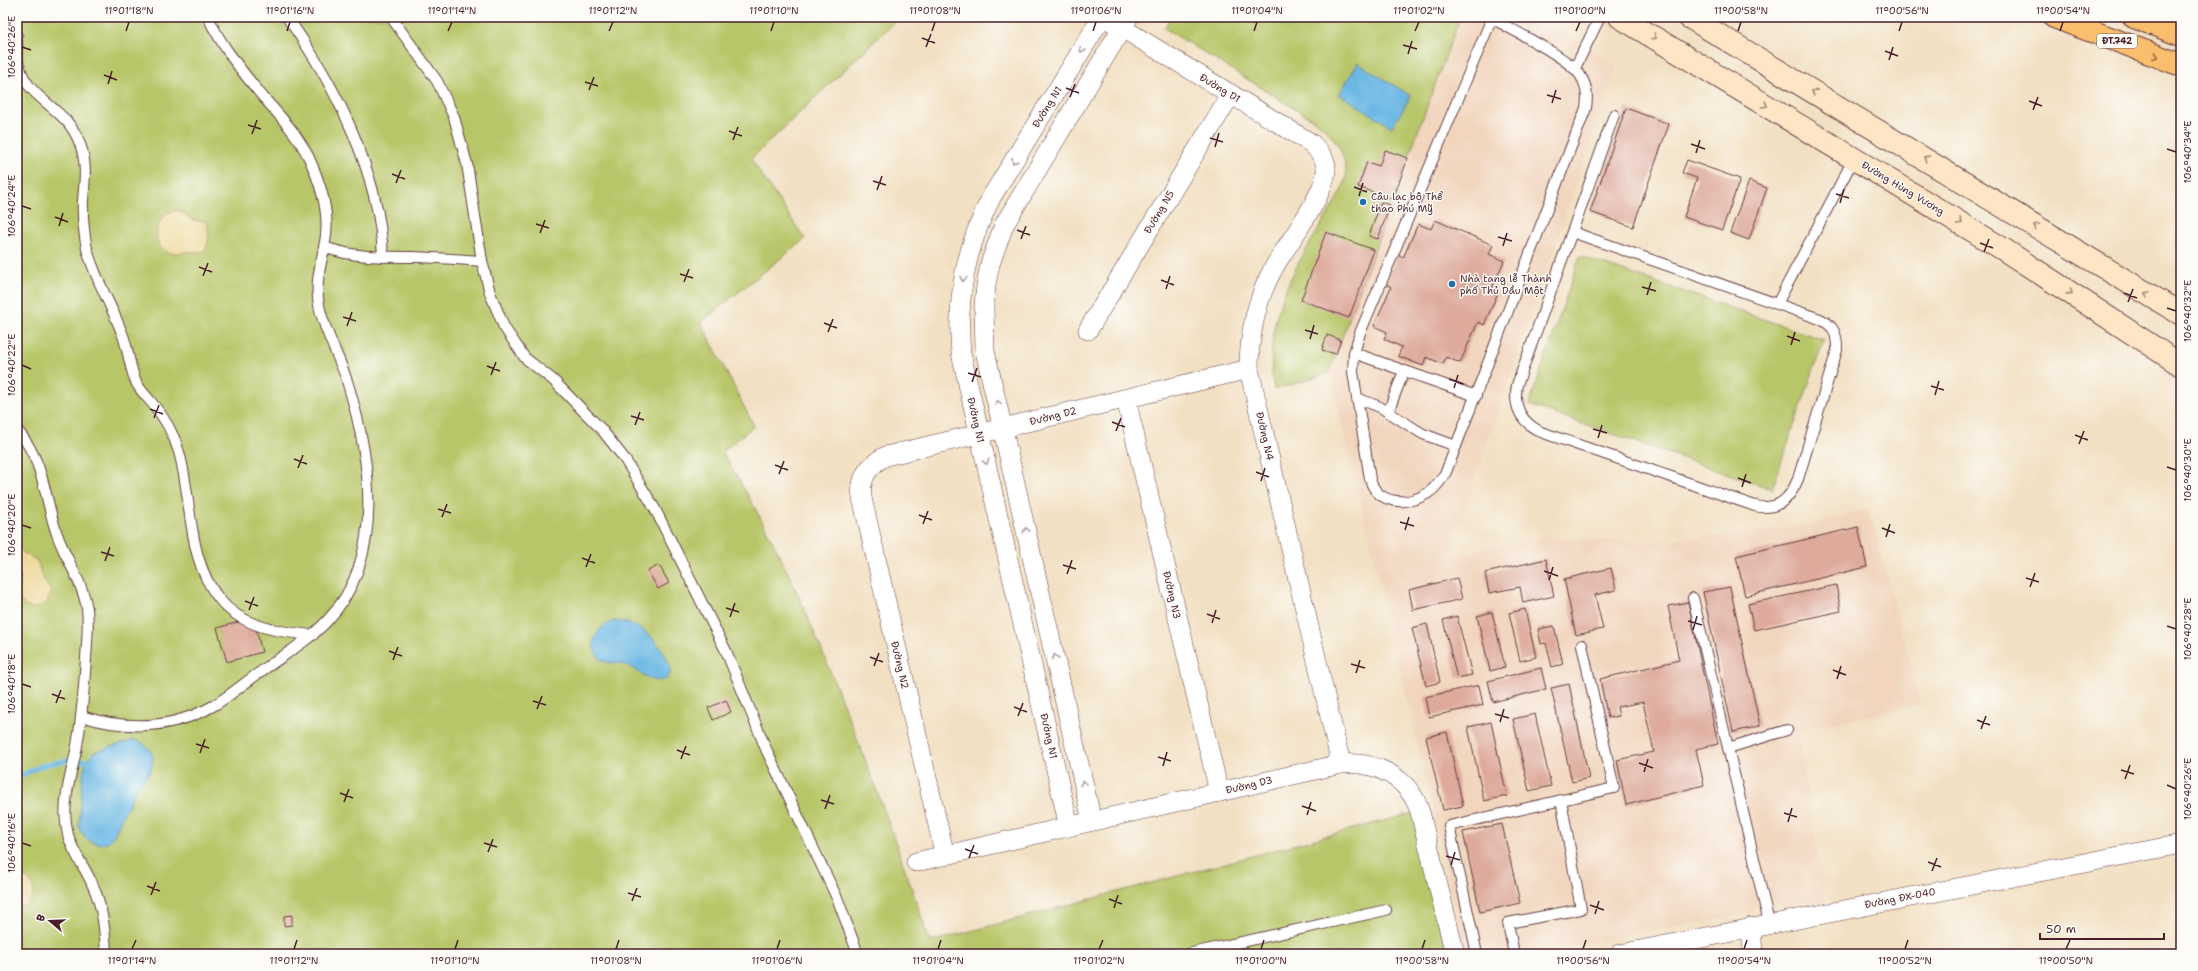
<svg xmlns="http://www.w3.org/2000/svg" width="2198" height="971" font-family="'Shantell Sans',sans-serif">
	<rect width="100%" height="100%" fill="#fdfcf7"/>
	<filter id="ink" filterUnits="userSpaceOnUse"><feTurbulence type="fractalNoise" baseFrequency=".025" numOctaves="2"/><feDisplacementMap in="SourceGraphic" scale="8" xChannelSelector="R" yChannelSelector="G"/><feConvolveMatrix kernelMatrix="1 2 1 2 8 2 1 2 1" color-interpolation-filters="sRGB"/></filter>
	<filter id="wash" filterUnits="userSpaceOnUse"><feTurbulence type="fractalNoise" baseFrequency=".012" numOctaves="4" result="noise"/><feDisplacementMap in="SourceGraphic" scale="16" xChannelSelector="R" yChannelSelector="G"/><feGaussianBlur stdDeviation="0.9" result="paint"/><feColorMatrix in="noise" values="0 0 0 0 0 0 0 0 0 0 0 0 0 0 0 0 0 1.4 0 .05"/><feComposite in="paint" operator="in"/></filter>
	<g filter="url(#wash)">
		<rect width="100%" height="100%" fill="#f2e0c3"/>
		<!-- built -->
		<path fill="#f1d5bd" d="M1460,17H1538L1617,65L1448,557L1543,537L1594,540L1654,541L1745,533L1815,523L1869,509L1921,705L1797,730L1826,900L1786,908L1777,902L1754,906L1752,913L1523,954H1465L1378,574L1329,373Z"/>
		<!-- green -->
		<g fill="#b7c668" stroke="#80724a">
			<path d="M17,17H900L751,159L805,239L701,322L754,426L722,452C772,531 806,609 840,696C873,777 902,859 930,942L1413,813L1447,954H17Z"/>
			<path d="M1171,17H1460L1329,373L1274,390C1264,328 1283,287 1315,235C1325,218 1337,201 1345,182C1349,157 1335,135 1315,121L1164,28Z"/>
			<path d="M1580,256L1824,340L1772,489L1529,405Z"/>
		</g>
		<!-- sand -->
		<g fill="#eeda9e" stroke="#9c7c64">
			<path d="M173,211H179L193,220L206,222C210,228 209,246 204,251C197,254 193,251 186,252C181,252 176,254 170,253C149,247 155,216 173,211Z"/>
			<path d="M17,544L23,553L35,559L38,563L41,574L51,591L48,601C39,611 25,611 19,598L21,577L17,571Z"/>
			<path d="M17,875L28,879C36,888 35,898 25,906L17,905Z"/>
		</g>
		<!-- water -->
		<g fill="#6ab8e4" stroke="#5a6c88">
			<path d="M1358,63L1411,96L1392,127L1339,94Z"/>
			<path d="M615,621C642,622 665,645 671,671L668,678C653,688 637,668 623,664C616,662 608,664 602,660C584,647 598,624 615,621Z"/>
			<path d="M134,740C144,742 153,749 153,761C153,772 140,782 135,792C131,801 126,809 122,817C116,830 112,850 92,842C85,839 81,833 79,826L83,775L86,761L94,752Z"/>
		</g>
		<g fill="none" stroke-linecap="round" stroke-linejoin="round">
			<!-- stream -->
			<path stroke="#6ab8e4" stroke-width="5" d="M17,779C38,764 61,759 86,761"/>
		</g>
		<g id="blocks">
			<!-- building -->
			<g fill="#deaa9c">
				<path d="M1626,108L1669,124L1633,227L1590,212Z"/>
				<path d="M1385,150L1408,158L1393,199L1358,187L1367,162L1379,166Z"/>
				<path d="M1687,160L1740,179L1722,230L1684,217L1697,178L1682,173Z"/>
				<path d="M1749,181L1767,188L1749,240L1730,233Z"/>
				<path d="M1381,202L1390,205L1378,239L1369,236Z"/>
				<path d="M1435,220L1493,245L1489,254L1504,261L1490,293L1497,295L1484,325L1478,322L1460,363L1446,357L1443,364L1426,357L1423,366L1398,356L1402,347L1384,339L1387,332L1374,326L1391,287L1386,284L1398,255L1403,258L1418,224L1431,229Z"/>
				<path d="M1326,232L1374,250L1349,318L1301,300Z"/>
				<path d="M1327,335L1341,340L1336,354L1322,350Z"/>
				<path d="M1858,527L1867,567L1745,596L1736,556Z"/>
				<path d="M1546,559L1554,596L1523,603L1520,587L1489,593L1485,573Z"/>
				<path d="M659,565L669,583L658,589L648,571Z"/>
				<path d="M1611,568L1616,590L1595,595L1603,629L1576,635L1564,579Z"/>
				<path d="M1457,578L1462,599L1413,610L1409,590Z"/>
				<path d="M1836,585L1841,611L1754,630L1748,604Z"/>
				<path d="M1730,587L1760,726L1733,732L1703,592Z"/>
				<path d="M1688,602L1718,744L1696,749L1704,785L1626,805L1617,760L1654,752L1643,702L1617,707L1619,716L1608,718L1600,679L1679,660L1668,606Z"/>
				<path d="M1525,609L1536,657L1520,661L1509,613Z"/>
				<path d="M1492,612L1505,667L1490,671L1477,616Z"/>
				<path d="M1457,616L1472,675L1457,678L1443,620Z"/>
				<path d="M253,618L262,652L227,662L217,628Z"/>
				<path d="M1427,624L1440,682L1426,686L1412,628Z"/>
				<path d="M1554,626L1563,664L1552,667L1546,643L1541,644L1538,629Z"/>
				<path d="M1541,668L1546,689L1493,702L1488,681Z"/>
				<path d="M1569,684L1589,778L1572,782L1551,688Z"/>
				<path d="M1479,685L1483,705L1429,717L1425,697Z"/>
				<path d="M726,700L731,712L713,720L708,708Z"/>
				<path d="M1535,714L1551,786L1529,791L1513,719Z"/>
				<path d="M1491,722L1507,796L1484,801L1468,727Z"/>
				<path d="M1447,732L1463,806L1443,810L1426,737Z"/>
				<path d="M1502,824L1520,903L1480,912L1463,832Z"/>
				<path d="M292,915V925L284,926V916Z"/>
				<path d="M1008,951V954H999V953Z"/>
			</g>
		</g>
	</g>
	<g filter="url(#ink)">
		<use href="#blocks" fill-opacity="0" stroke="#633c42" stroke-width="1"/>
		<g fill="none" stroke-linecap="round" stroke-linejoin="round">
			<!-- lane casing -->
			<g stroke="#633c42" stroke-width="12">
				<g id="lane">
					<path d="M287,17C335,84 380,173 383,257"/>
					<path d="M391,17L437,81L454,117L467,164L482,261L490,293L504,327L525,358L553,380L602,430L624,458L655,509L726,651L766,749L838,900L858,954"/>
					<path d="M1492,18C1512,30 1569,58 1580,75C1587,85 1588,96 1586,108L1446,472C1441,480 1436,488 1428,493C1408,506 1377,505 1370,479L1353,372L1354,353L1360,333L1492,18V17"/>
					<path d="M17,36V54"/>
					<path d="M17,55C23,103 65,102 80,144C87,162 85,180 83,200C82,216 84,233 87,249C95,279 111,304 122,333C129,350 129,368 137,384C141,391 147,397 152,403C164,417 174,434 179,452C193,501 186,559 220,600C243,628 280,632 313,635"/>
					<path d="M1575,68L1600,17"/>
					<path d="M1572,232L1820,319C1835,326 1837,335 1837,350L1798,479C1790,499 1778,511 1755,506L1541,432C1521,422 1513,407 1517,385L1614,115"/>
					<path d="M324,247C354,258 383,257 415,257C437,258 460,259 482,261"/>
					<path d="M1777,304L1854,158"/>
					<path d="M1354,353L1476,396"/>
					<path d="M1357,398L1380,407L1423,434L1456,446"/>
					<path d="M1388,412L1404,371"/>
					<path d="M17,430C42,458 44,491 54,525C62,555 82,578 87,609C89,625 87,642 86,658C84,689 82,721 76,751C71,775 63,799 66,823C68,848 84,864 93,886C103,908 105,931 106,954"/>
					<path d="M1693,598L1769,923"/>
					<path d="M81,716C126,730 172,729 213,706C230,696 244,683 259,673C282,656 307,642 327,621C386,559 371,460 348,384C340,357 324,332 319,305C314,280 323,260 326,235C329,209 320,182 309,158C298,135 281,117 264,98C243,73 222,47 208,17"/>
					<path d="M1728,748L1787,730"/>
					<path d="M1188,954L1386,910"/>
					<path d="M1477,954L1449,826L1614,788L1582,645"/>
					<path d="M1514,954L1508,923L1581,909L1561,800"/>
				</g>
			</g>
			<!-- street casing -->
			<g stroke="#633c42" stroke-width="20">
				<g id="street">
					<path d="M1104,17L1311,143C1318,150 1326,158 1326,168C1327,194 1286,245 1273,269C1256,301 1249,334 1249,369L1341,764"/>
					<path d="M1088,330L1231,94"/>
					<path d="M1126,399L1219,792"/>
					<path d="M1092,821L985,351L984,306L986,285L990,264L1004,225L1128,18"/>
					<path d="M1069,827L961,353C956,296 966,247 992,196L1102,17"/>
					<path d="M945,856L862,498C859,479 868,465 886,456L1249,369"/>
					<path d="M916,862L1341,764C1376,761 1409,777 1420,812L1455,954"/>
					<path d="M1751,927L1753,954"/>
					<path d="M1620,954L2181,844"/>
				</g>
			</g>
			<!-- secondary casing -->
			<g stroke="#633c42" stroke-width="24">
				<g id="secondary">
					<path d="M1620,17L2003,249L2181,365"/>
					<path d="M1689,17L2181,314"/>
				</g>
			</g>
			<!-- primary casing -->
			<g stroke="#633c42" stroke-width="24">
				<g id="primary">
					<path d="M2054,17L2181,65"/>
					<path d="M2134,17L2181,35"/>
				</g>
			</g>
			<!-- lane -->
			<use href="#lane" stroke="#fff" stroke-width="10"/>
			<!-- street -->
			<use href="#street" stroke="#fff" stroke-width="19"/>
			<!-- secondary -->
			<use href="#secondary" stroke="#fde5c5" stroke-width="22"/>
			<!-- primary -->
			<use href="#primary" stroke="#fabe6d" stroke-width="22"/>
		</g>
		<!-- one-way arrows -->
		<defs><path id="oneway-chevron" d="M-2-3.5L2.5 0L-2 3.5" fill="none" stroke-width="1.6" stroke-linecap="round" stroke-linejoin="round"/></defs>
		<g stroke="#a48278">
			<use href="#oneway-chevron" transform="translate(1654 37) rotate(31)"/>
			<use href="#oneway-chevron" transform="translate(1814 92) rotate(-149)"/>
			<use href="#oneway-chevron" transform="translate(1765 105) rotate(31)"/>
			<use href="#oneway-chevron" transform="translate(1926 158) rotate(-148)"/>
			<use href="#oneway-chevron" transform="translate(1960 222) rotate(31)"/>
			<use href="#oneway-chevron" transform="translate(2036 226) rotate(-148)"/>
			<use href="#oneway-chevron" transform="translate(2070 292) rotate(33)"/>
			<use href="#oneway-chevron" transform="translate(2147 294) rotate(-150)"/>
		</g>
		<g stroke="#ae9aa0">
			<use href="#oneway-chevron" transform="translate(1082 50) rotate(122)"/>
			<use href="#oneway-chevron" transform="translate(1014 161) rotate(122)"/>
			<use href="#oneway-chevron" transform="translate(963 279) rotate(100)"/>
			<use href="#oneway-chevron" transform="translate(998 403) rotate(-103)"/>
			<use href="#oneway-chevron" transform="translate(986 462) rotate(77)"/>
			<use href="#oneway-chevron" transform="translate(1026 530) rotate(-103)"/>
			<use href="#oneway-chevron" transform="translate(1055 657) rotate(-103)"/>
			<use href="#oneway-chevron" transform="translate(1083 783) rotate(-103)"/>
		</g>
		<use stroke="#996749" href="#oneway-chevron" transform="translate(2156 56) rotate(21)"/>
	</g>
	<!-- ticks -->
	<path fill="none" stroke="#4a1f2b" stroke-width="1.5" d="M126,31L129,22M287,31L290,22M448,31L452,22M609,31L613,22M771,31L774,22M932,31L935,22M1093,31L1096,22M1254,31L1257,22M1415,31L1419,22M1576,31L1580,22M1738,31L1741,22M1899,31L1902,22M2060,31L2063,22M922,38L935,43M1403,45L1417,49M22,47L31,50M926,47L931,34M1885,51L1898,56M1408,54L1412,41M1889,60L1893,47M104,75L117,80M585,82L598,86M108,84L112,71M1066,88L1079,93M589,90L594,77M1547,95L1561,99M1070,97L1075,84M2029,101L2042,106M1552,103L1556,90M2033,110L2038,97M248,125L261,129M729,131L742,136M252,134L257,120M1210,138L1223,142M733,140L738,127M1691,144L1705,149M1215,147L1219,133M2167,149L2176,152M1696,153L1700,140M392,174L405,179M873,181L886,185M396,183L401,170M1354,187L1367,192M877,190L882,176M1836,194L1849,198M1359,196L1363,183M1840,203L1844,189M22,206L31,209M55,217L68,222M536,224L549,228M59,226L63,213M1017,230L1030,235M540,233L545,220M1498,237L1512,241M1021,239L1026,226M1980,243L1993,248M1503,246L1507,233M1984,252L1989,239M199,267L212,272M680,274L693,278M203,276L208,263M1161,280L1174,285M684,282L689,269M1642,287L1656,291M1166,289L1170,276M2124,293L2137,298M1647,295L1651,282M2128,302L2133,289M2167,308L2176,311M343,317L356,321M824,323L837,328M347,326L352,312M1305,330L1318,334M828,332L833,319M1787,336L1800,341M1310,339L1314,325M1791,345L1795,332M22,365L31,369M487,366L500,371M968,373L981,377M491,375L496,362M1449,379L1463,384M972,382L977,368M1931,386L1944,390M1454,388L1458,375M1935,395L1939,381M150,409L163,414M631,416L644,420M154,418L159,405M1112,422L1125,427M635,425L640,412M1593,429L1607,433M1116,431L1121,418M2075,435L2088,440M1598,438L1602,425M2079,444L2084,431M294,459L307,464M775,465L788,470M2167,467L2176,470M298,468L303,455M1256,472L1269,477M779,474L784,461M1738,478L1751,483M1261,481L1265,468M1742,487L1746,474M438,509L451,513M919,515L932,520M442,517L447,504M1400,522L1414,526M923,524L928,511M22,525L31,528M1882,528L1895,533M1405,530L1409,517M1886,537L1890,524M101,552L114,556M582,558L595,563M105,561L110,547M1063,565L1076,569M586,567L591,554M1544,571L1558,576M1067,574L1072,560M2026,578L2039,582M1549,580L1553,567M2030,587L2035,573M245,601L258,606M726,608L739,612M249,610L254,597M1207,614L1220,619M730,617L735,603M1688,621L1702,625M1212,623L1216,610M2167,626L2176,629M1693,630L1697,616M389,651L402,656M870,657L883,662M393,660L398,647M1351,664L1365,668M874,666L879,653M1833,670L1846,675M1356,673L1360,660M1837,679L1841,666M22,684L31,687M52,694L65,699M533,701L546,705M56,703L61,690M1014,707L1027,712M537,709L542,696M1495,714L1509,718M1018,716L1023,703M1977,720L1990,725M1500,722L1504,709M1981,729L1986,716M196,744L209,748M677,750L690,755M200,753L205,739M1158,757L1171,761M681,759L686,746M1639,763L1653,768M1163,766L1167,752M2121,770L2134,774M1644,772L1648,759M2125,779L2130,765M2167,785L2176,789M340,793L353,798M821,800L834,804M344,802L349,789M1302,806L1316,811M825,809L830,795M1784,813L1797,817M1307,815L1311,802M1788,822L1792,808M22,843L31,846M484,843L497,847M965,849L978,854M488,852L493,839M1446,856L1460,860M969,858L974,845M1928,862L1941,867M1451,865L1455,852M1932,871L1937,858M147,886L160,891M628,893L641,897M151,895L156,882M1109,899L1122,904M632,901L637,888M1590,905L1604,910M1114,908L1118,895M1595,914L1599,901M132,949L136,940M294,949L297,940M455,949L458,940M616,949L619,940M777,949L780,940M938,949L941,940M1099,949L1103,940M1261,949L1264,940M1422,949L1425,940M1583,949L1586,940M1744,949L1747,940M1905,949L1908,940M2066,949L2070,940"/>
	<!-- markers -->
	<g fill="#1f6fb2" stroke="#fdfcf7" stroke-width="1.5">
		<circle cx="1363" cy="202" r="4"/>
		<circle cx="1452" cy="284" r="4"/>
	</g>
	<g text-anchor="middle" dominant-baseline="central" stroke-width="3" stroke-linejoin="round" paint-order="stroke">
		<!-- shield labels -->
		<rect fill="#fdfcf7" stroke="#806168" stroke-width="1" x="2097" y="34" width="40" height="14" rx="3"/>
		<g font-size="9" font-weight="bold" fill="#4a1f2b">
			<text x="2117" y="41">ĐT.742</text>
		</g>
		<!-- street labels -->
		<g font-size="10" fill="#4a1f2b" stroke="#fdfcf7">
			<text transform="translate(1220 88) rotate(31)">Đường D1</text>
			<text transform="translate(1047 107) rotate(-58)">Đường N1</text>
			<text transform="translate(1903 188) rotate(31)">Đường Hùng Vương</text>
			<text transform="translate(1159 212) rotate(-59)">Đường N5</text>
			<text transform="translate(1053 416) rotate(-14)">Đường D2</text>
			<text transform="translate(976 420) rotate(77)">Đường N1</text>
			<text transform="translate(1265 436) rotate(77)">Đường N4</text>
			<text transform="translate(1172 595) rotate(77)">Đường N3</text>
			<text transform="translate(900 665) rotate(77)">Đường N2</text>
			<text transform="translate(1049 736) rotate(77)">Đường N1</text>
			<text transform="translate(1249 785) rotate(-13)">Đường D3</text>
			<text transform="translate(1900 898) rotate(-11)">Đường ĐX-040</text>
		</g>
		<!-- poi labels -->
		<g font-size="10" fill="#4a1f2b" stroke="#fdfcf7" text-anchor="start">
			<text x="1371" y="196">Câu lạc bộ Thể<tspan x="1371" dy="12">thao Phú Mỹ</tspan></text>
			<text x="1460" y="278">Nhà tang lễ Thành<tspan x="1460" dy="12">phố Thủ Dầu Một</tspan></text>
		</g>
	</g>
	<!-- margin -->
	<rect width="2198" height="971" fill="none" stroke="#fdfcf7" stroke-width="44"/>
	<!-- north arrow -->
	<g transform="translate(50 921) rotate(289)" stroke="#fdfcf7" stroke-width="3" paint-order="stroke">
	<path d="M0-3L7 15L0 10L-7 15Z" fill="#4a1f2b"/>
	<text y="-6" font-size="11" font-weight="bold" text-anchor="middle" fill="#4a1f2b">B</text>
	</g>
	<!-- scale -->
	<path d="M2040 933v6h124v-6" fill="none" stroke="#4a1f2b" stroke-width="2"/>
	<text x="2046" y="933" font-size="12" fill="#4a1f2b" stroke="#fdfcf7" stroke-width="3" paint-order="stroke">50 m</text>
	<rect x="22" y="22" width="2154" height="927" fill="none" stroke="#4a1f2b" stroke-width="1.5"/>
	<g font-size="10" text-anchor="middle" fill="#4a1f2b">
		<text x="129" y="14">11°01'18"N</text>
		<text x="290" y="14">11°01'16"N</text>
		<text x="452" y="14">11°01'14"N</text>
		<text x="613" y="14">11°01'12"N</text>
		<text x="774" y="14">11°01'10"N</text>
		<text x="935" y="14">11°01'08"N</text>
		<text x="1096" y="14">11°01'06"N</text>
		<text x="1257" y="14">11°01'04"N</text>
		<text x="1419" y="14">11°01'02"N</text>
		<text x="1580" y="14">11°01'00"N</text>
		<text x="1741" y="14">11°00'58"N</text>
		<text x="1902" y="14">11°00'56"N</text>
		<text x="2063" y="14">11°00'54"N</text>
		<text transform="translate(11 47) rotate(-90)" y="4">106°40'26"E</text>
		<text transform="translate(2187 152) rotate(-90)" y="4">106°40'34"E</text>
		<text transform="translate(11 206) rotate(-90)" y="4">106°40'24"E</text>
		<text transform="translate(2187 311) rotate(-90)" y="4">106°40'32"E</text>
		<text transform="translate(11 365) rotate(-90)" y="4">106°40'22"E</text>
		<text transform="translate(2187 470) rotate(-90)" y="4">106°40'30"E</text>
		<text transform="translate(11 525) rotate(-90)" y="4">106°40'20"E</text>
		<text transform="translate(2187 629) rotate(-90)" y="4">106°40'28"E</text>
		<text transform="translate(11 684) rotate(-90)" y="4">106°40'18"E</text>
		<text transform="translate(2187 789) rotate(-90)" y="4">106°40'26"E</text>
		<text transform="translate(11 843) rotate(-90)" y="4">106°40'16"E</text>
		<text x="132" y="964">11°01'14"N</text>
		<text x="294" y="964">11°01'12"N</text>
		<text x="455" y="964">11°01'10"N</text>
		<text x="616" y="964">11°01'08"N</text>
		<text x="777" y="964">11°01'06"N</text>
		<text x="938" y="964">11°01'04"N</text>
		<text x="1099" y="964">11°01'02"N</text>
		<text x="1261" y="964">11°01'00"N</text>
		<text x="1422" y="964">11°00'58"N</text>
		<text x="1583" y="964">11°00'56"N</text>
		<text x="1744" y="964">11°00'54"N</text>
		<text x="1905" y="964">11°00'52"N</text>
		<text x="2066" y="964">11°00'50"N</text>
	</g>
</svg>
